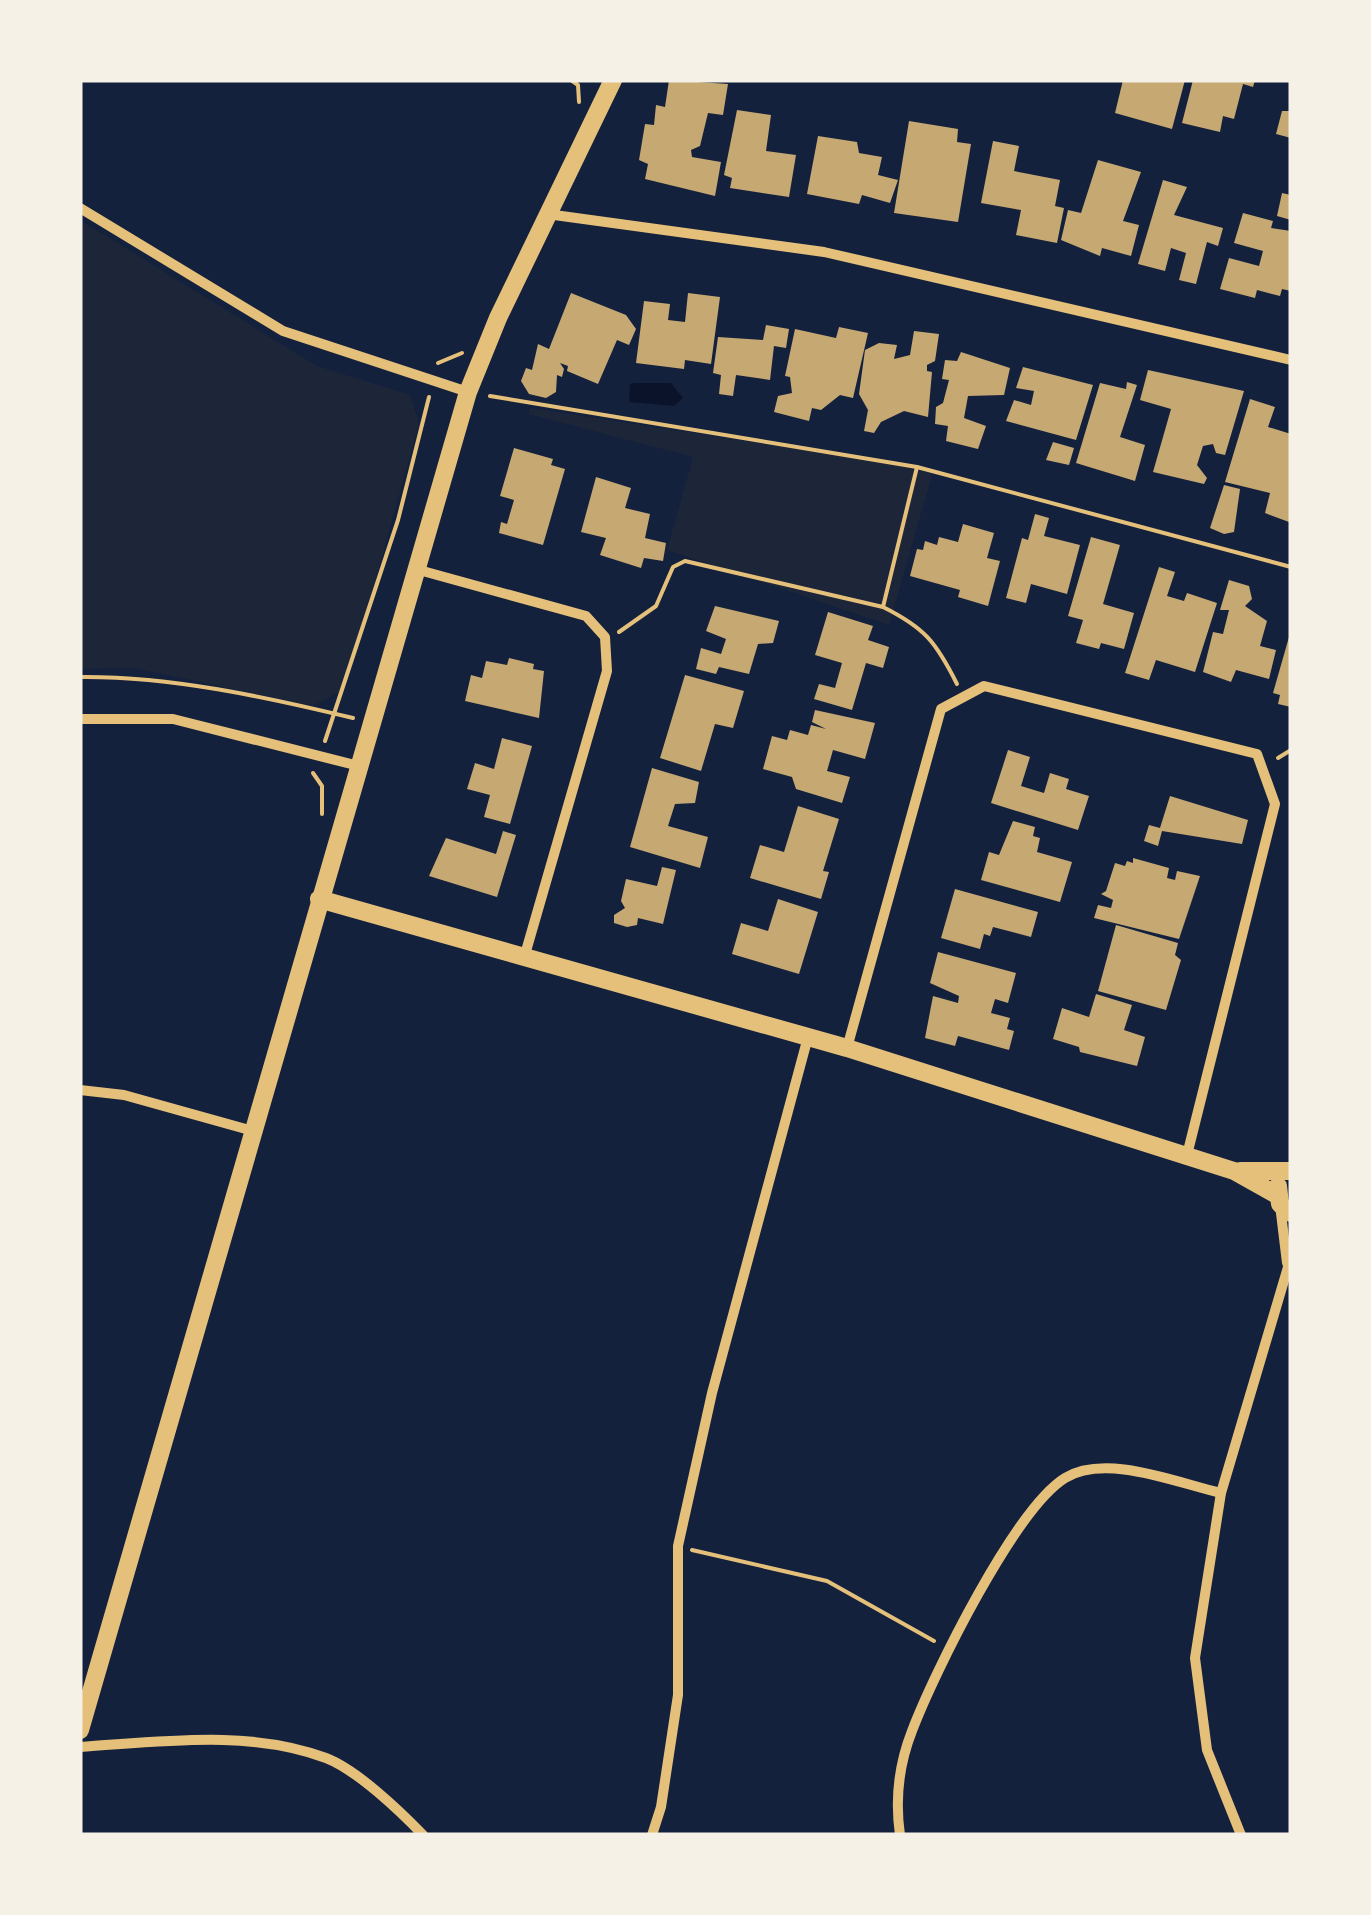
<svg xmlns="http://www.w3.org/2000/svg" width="1371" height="1915" font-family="Lato,sans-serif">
	<rect width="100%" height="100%" fill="#14213d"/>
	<!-- green -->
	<g fill="#1d2539">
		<path d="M80,220L317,366L410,395L419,424L345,689L313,706L134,668L80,669Z"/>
		<path d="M530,408L917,467L932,475L889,625L667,550L693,457L529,414Z"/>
	</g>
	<!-- water -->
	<path fill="#0b132b" d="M634,383H671L683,398L674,406L629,402L630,384Z"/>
	<!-- building -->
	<g fill="#c6a872">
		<path d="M669,80L728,84L723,115L708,113L700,146L691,150L692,157L721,162L715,196L645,179L648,164L639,160L645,124L654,125L656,105L665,107Z"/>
		<path d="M1123,80H1185L1172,129L1115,113Z"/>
		<path d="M1193,80H1255L1253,87L1243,84L1234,119L1223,116L1220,132L1182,123Z"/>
		<path d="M737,110L771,115L766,151L796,155L789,197L730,188L732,178L724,175Z"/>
		<path d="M1282,111H1291V138L1276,134Z"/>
		<path d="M909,121L958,129L957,142L971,144L958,222L894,213Z"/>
		<path d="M818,136L857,142L859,153L882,157L878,175L898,180L890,203L862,195L859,204L807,194Z"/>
		<path d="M993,141L1019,146L1014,171L1060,180L1055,206L1064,208L1057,243L1016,235L1021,210L981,203Z"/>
		<path d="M1098,160L1141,172L1123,221L1139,225L1131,256L1102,248L1100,256L1061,240L1068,210L1081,213Z"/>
		<path d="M1163,180L1187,187L1174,215L1223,228L1218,246L1207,242L1196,284L1179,280L1186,253L1171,248L1165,271L1138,264Z"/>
		<path d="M1282,193L1291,195V220L1277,216Z"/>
		<path d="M1243,213L1273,221L1271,228L1291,231V291L1282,289L1280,296L1257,290L1255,298L1220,289L1229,258L1259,266L1263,251L1234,243Z"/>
		<path d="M571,293L626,315L636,329L629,345L617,340L598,384L567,371L568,366L560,363L564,369L562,377L557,375L556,392L546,398L529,394L521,381L526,368L532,370L538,344L549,349Z"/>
		<path d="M688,293L720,297L711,364L685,360L684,369L636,363L644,301L670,304L668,320L685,322Z"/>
		<path d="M766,325L789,329L786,348L774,346L770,380L736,375L733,396L719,394L721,375L713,373L718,337L763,340Z"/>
		<path d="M839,327L868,333L853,398L840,395L821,410L812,408L809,421L774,412L778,396L792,393L790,377L785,376L795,329L836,338Z"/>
		<path d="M914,331L939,334L935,361L927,365V371L932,372L928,417L904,411L881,422L874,433L864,431L868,410L859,394L865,350L879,343L897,345L894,359L910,355Z"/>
		<path d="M961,352L1010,368L1004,395L968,396L964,418L986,426L978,449L946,441L948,426L935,424L936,407L943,403L949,380L942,379L945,360L957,361Z"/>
		<path d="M1023,367L1093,385L1076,440L1006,421L1014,400L1031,405L1034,391L1016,388Z"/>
		<path d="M1148,370L1244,391L1225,455L1216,453L1213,444L1203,446L1197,465L1207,478L1204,484L1153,472L1171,409L1140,400Z"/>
		<path d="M1127,382L1137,385L1120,437L1145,445L1135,481L1076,463L1100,383L1126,389Z"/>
		<path d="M1250,399L1275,407L1268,427L1291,434L1289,522L1265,513L1270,493L1225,482Z"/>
		<path d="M1053,442L1074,448L1069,465L1046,460Z"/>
		<path d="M514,448L553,459L551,465L565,469L543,545L499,533L501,522L507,524L514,500L500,496Z"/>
		<path d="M596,477L631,488L625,508L650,514L645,538L666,543L663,561L644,558L641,568L600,555L606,538L581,532Z"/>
		<path d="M1224,485L1240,489L1234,532L1224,534L1210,528Z"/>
		<path d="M1035,514L1049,518L1044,536L1080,545L1067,594L1031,584L1026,603L1006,598L1022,538L1028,540Z"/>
		<path d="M963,524L994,533L987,558L1000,561L988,606L958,597L960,590L910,576L917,549L923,550L925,541L937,545L939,537L958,542Z"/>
		<path d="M1091,537L1120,545L1103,604L1134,613L1124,649L1101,643L1099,649L1076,643L1083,620L1068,616Z"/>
		<path d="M1159,567L1175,572L1167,596L1184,601L1187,593L1217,603L1195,672L1156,660L1149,680L1125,673Z"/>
		<path d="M1229,580L1249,586L1252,599L1245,606L1267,621L1260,646L1276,650L1269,679L1236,670L1231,682L1203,672L1213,632L1223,634L1229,610H1220Z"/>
		<path d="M715,606L779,621L773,643L758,644L749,674L719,667L716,674L696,669L701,648L721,654L726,639L706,631Z"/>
		<path d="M828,612L873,626L868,640L889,647L883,668L866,663L852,710L814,699L819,684L835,688L842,663L815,655Z"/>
		<path d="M1291,630V707L1278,704L1280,695L1273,693Z"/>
		<path d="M509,658L534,664L533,669L544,671L539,718L465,701L471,675L482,678L486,661L507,665Z"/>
		<path d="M685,675L744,691L733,728L715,724L701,771L660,758Z"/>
		<path d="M815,710L875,723L865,759L833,750L827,771L850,777L842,803L796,789L792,777L763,769L772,736L787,740L790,730L808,735L811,725L826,729L812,722Z"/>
		<path d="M502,738L532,746L510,824L484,817L490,795L467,789L475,763L494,769Z"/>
		<path d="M1008,750L1030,757L1021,786L1044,793L1050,773L1069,779L1066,789L1089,796L1078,830L991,803Z"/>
		<path d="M652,768L699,782L695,803L675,804L668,826L708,837L700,868L630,847Z"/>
		<path d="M1170,796L1248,820L1242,844L1162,831L1158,846L1144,841L1149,825L1160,828Z"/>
		<path d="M798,806L839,819L823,871L829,872L821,899L750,878L760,845L784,852Z"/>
		<path d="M1013,821L1035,827L1033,836L1040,838L1037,852L1072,862L1060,902L981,880L989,852L999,855Z"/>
		<path d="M503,831L516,835L497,897L429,876L446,838L496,854Z"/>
		<path d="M1133,858L1169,868L1167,878L1175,880L1177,871L1200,876L1179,939L1094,918L1098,905L1111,908L1113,900L1101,894L1106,891L1115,863L1125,866L1127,861L1133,863Z"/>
		<path d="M662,867L676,870L663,924L638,918L637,925L627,927L614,923V915L625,908L621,901L626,879L657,886Z"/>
		<path d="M955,889L1038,912L1031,937L993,927L990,936L984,934L980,949L941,938Z"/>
		<path d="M778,899L818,912L799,974L732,954L741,923L768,931Z"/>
		<path d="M1116,925L1178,943L1175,955L1181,960L1166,1010L1098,991Z"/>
		<path d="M938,952L1016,973L1008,1003L995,999L991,1013L1010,1018L1007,1029L1014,1031L1009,1050L958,1036L955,1046L925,1038L933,996L958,1003L959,996L930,983Z"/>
		<path d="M1096,994L1132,1005L1124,1030L1145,1037L1137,1066L1080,1052L1079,1047L1053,1039L1062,1008L1089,1017Z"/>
	</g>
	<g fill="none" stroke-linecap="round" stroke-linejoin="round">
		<!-- path -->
		<g stroke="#e5c07b" stroke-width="4">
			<path d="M571,80L578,85L579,102"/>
			<path d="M438,363L462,353"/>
			<path d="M490,396L917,467L1291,567"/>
			<path d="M883,607C925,628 936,642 957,684"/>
			<path d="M619,632L656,606L673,567L685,561L883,607L917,467"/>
			<path d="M80,677C170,676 266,697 353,718"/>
			<path d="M325,741L398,520L429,397"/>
			<path d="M1278,758L1291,750"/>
			<path d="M313,773L322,786V814"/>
			<path d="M692,1550L827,1581L934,1641"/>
		</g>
		<!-- minor -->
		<g stroke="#e5c07b" stroke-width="10">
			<path d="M80,208L283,331L468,392"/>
			<path d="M547,214L824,252L1291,360"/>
			<path d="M419,570L586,616L605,637L607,671L524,958"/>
			<path d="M80,719H173L359,766"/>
			<path d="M847,1048L941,709L984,686L1257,754L1275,804L1187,1155"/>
			<path d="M80,1090L124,1095L253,1131"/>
			<path d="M1280,1205L1287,1263"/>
			<path d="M80,1747C160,1742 249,1729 326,1758C357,1770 400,1811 423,1835"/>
			<path d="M652,1835L661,1807L678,1695V1546L712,1393L808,1037"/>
			<path d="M900,1835C895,1800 899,1764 912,1731C934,1673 1015,1509 1065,1478C1106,1453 1177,1483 1221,1493"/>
			<path d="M1241,1835L1207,1750L1195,1658L1221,1493L1291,1257"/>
		</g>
		<!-- tertiary -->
		<g stroke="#e5c07b" stroke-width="18">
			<path d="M319,899L847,1048L1234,1171L1277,1195"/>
			<path d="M1240,1171H1290"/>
			<path d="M1278,1186L1280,1204L1291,1213"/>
			<path d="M80,1730L468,392L498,318L613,80"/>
		</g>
	</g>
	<!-- border -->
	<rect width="1371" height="1915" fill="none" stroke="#f6f1e7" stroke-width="165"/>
</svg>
